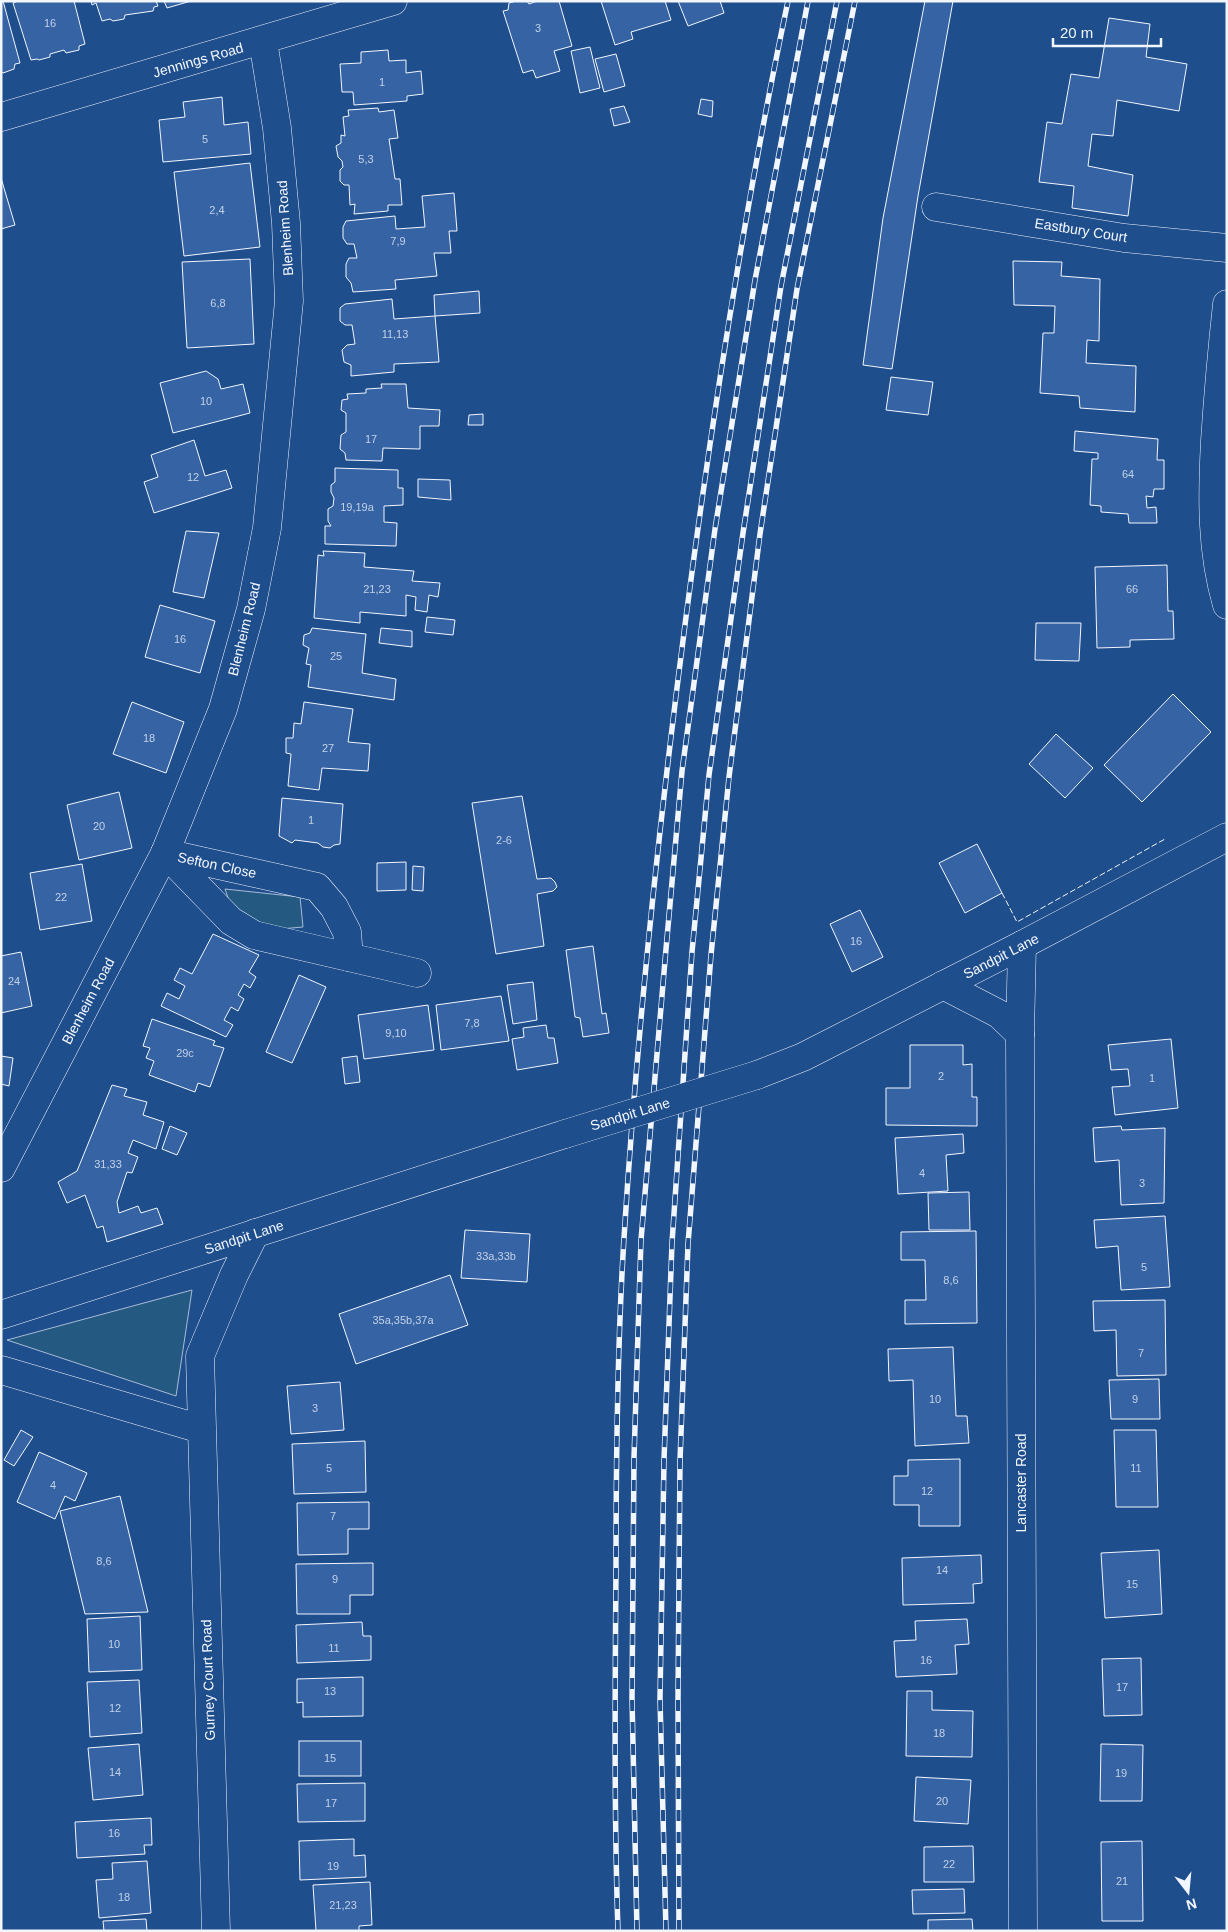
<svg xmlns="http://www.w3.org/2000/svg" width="1228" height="1932" font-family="Helvetica,sans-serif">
	<rect width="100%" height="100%" fill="#1f4e8c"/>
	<!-- green -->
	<g fill="#245a82" stroke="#a8bbd7">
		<path d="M225,889L300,897L303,927L257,931L234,915Z"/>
		<path d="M192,1290L176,1396L7,1340Z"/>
	</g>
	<!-- building -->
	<g fill="#3563a3" stroke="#f2f6ff">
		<path d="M1,1H3L20,63L15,64L14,69L3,73L1,71Z"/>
		<path d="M18,1H74L85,44L79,46V50L66,53L64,50L50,54V57L39,60L37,59L31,60L13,3Z"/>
		<path d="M91,1H156L158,6L154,7L153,11L125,15L124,19L113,21L110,19L102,21L96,3L92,5Z"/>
		<path d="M164,1H191L167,8Z"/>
		<path d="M516,1H527L529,4L537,1H559L572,46L554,51L560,71L536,78L533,70L523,73L503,11L508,10L509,3Z"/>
		<path d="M601,1H665L671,20L631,32L633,39L615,45Z"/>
		<path d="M678,1H720L724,13L688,26Z"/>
		<path d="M925,1H953L918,196L892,369L863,365L883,218Z"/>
		<path d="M1109,18L1150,24L1146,57L1187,64L1179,111L1117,100L1113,136L1092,134L1088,166L1133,175L1128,216L1072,208L1074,186L1039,182L1047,122L1062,124L1071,74L1099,78Z"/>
		<path d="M590,47L600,88L580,93L571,51Z"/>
		<path d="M388,50L389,61L406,60V73L421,71L423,94L407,96V101L354,105L353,92H342L340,64L361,63V52Z"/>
		<path d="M616,54L625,86L604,92L595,59Z"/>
		<path d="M222,97L224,125L248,122L251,154L163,162L159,120L185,117L183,102Z"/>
		<path d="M701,99L713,101L712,117L698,114Z"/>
		<path d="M624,106L630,122L614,126L610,109Z"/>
		<path d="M378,108L379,112L394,110L398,138L389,139L395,179H400L402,205H388V211L354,214L355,204L350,205L349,185H344L340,181V170L343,167L342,161L338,157L336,146L341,143V135L345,136L343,117L349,116L348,110Z"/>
		<path d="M250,163L260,247L184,256L174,172Z"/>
		<path d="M1,178L15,225L1,229Z"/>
		<path d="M454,193L457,231H449L451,253H434L437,276L395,280L396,289L353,292L351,283L346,277V264L349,258H357L354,244H347L343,238V227L346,221L395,216L396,229L425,227L422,196Z"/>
		<path d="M250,259L254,344L187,348L182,262Z"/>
		<path d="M1013,261L1062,262L1061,276L1100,279L1099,341L1087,340L1086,363L1136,366L1135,412L1080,408L1079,396L1040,393L1043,333H1054L1055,306L1014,305Z"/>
		<path d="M479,291L480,313L435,316L434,295Z"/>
		<path d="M392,299L394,319L435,316L439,362L394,364V372L351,376V365L344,362L342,350L347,345L355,344L352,325H345L340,321V308L345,304Z"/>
		<path d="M206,371L218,379L221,389L243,384L250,413L173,433L160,383Z"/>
		<path d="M891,377L933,382L928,415L886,410Z"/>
		<path d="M381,384H406L408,408L440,410L439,426H420V449L383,448L382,461L346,460L345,453L340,449L341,435L346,432V413L341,410L342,400L348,399L347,394L366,393V389L382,388Z"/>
		<path d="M483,414V425H468L469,415Z"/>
		<path d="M1075,431L1158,439L1157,460H1164V489H1154L1153,497L1146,496L1147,508L1156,507L1157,523H1129L1128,514L1101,512V506L1090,505L1092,459H1098V453L1074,451Z"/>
		<path d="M194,440L205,476L226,470L232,488L154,513L144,482L158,477L151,455Z"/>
		<path d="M335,468L398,470V488H403V505L384,506V522L397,523L396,546L325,544V526H331L328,521V509L333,506L334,498L331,492V485L335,482Z"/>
		<path d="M418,479L450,480L451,500L418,497Z"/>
		<path d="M186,531L219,533L204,598L173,592Z"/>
		<path d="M323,551L365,553L364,567L414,571L412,581L440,583L438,597L429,595L427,612L415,610L416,597L406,595V616L360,612V623L314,618L318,555L324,556Z"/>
		<path d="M1167,565L1168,611H1173L1174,639L1130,640V647L1097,648L1095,567Z"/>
		<path d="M160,605L215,621L200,673L145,657Z"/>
		<path d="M427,617L455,620L453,635L425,632Z"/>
		<path d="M1036,623H1081L1079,661L1035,660Z"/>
		<path d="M312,628L366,634L362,673L396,679L394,700L308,687L311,665L306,664L309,648L303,645L304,635L310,633Z"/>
		<path d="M381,628L412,631V647L379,643Z"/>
		<path d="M1173,694L1211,732L1142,802L1104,765Z"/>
		<path d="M132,702L184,722L166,773L113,754Z"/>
		<path d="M304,702L353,709L348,742L370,744L368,771L322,768L319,790L288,786L291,754L286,753V738H293L294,723L301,724Z"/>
		<path d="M1056,734L1093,768L1065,798L1029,764Z"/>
		<path d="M119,792L132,848L79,860L67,805Z"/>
		<path d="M522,796L537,879L551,878L555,882L557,887L553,891L537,894L544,946L496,954L472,803Z"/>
		<path d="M282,798L343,804L340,844L334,845L330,848L323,847L318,843L295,840L292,843L279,836Z"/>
		<path d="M977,844L1002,893L965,913L939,863Z"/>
		<path d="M406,862V890L377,891V863Z"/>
		<path d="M82,864L92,921L40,930L30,873Z"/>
		<path d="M413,866L424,867L423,891L412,890Z"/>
		<path d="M860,910L883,957L852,972L830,924Z"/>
		<path d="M213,934L259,955L249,972L256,977L250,988L244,984L238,995L244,999L238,1011L231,1007L224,1020L233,1025L226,1037L161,1006L167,993L179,999L185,986L174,980L180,968L192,974Z"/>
		<path d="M593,946L602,1014L606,1013L609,1033L583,1037L580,1018L575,1017L566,950Z"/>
		<path d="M21,952L32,1006L1,1013V956Z"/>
		<path d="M299,975L326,987L292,1063L266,1052Z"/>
		<path d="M533,982L537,1020L513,1024L507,985Z"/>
		<path d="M501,996L509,1041L441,1050L436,1005Z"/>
		<path d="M428,1005L434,1050L364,1059L358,1015Z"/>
		<path d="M152,1019L215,1041L213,1045L224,1048L210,1087L198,1083L195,1092L149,1075L154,1061L146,1058L150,1048L143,1046Z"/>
		<path d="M546,1025L548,1038H554L558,1063L517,1070L512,1039L524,1037L523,1028Z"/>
		<path d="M1171,1039L1178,1108L1115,1115L1112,1087L1130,1086L1128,1069L1111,1070L1108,1045Z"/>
		<path d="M910,1045H963V1065L972,1064V1097H977V1126L886,1125V1088H910Z"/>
		<path d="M1,1056L13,1058L9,1086L1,1084Z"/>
		<path d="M357,1056L360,1082L345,1084L342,1058Z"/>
		<path d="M112,1085L127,1089L124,1096L147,1102L143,1115L164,1122L156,1149L133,1140L128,1153L138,1157L132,1173L127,1172L117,1202L119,1213L138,1206L141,1213L157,1208L163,1224L107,1242L103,1226L97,1228L85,1195L67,1203L58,1182L77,1171Z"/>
		<path d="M170,1126L187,1133L177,1155L162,1149Z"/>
		<path d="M1121,1126L1122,1130L1165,1128L1164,1203L1121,1205L1119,1160L1095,1162L1093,1128Z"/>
		<path d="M963,1134L964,1153L946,1155L948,1191L898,1194L895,1138Z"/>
		<path d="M969,1192L970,1230H929L928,1193Z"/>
		<path d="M1165,1216L1170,1287L1121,1290L1118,1246L1096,1248L1094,1220Z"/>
		<path d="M465,1230L530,1234L527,1282L461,1278Z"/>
		<path d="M976,1231L977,1323L905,1324V1300H926L925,1260H901V1232Z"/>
		<path d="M450,1275L468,1325L356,1364L339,1314Z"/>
		<path d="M1165,1300L1166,1375L1117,1376L1116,1330L1094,1331L1093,1301Z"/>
		<path d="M953,1347L956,1416H967L969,1443L915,1446L913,1380L889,1381L888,1349Z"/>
		<path d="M1159,1379L1160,1419H1111L1109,1380Z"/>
		<path d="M340,1382L344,1430L291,1434L287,1386Z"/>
		<path d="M21,1430L33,1437L14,1466L4,1460Z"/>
		<path d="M1114,1430H1156L1158,1507H1116Z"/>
		<path d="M365,1441L366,1492L294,1494L292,1444Z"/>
		<path d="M39,1452L87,1473L75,1501L65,1496L55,1519L17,1502Z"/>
		<path d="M960,1459V1526H919V1505H894V1476H908V1460Z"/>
		<path d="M120,1496L148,1612L85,1614L60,1511Z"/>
		<path d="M369,1502V1529H348V1554L298,1555L297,1503Z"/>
		<path d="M1159,1550L1162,1614L1105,1618L1101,1553Z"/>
		<path d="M981,1555L982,1583L973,1584L974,1603L903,1605L902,1558Z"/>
		<path d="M373,1563V1595H350V1614H297L296,1564Z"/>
		<path d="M140,1616L142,1670L89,1672L87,1619Z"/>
		<path d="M967,1619L969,1644L955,1645L957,1674L896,1677L894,1641L916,1640L915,1621Z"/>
		<path d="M362,1622L363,1636H371V1660L297,1663L296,1625Z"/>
		<path d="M1141,1658L1142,1715L1104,1716L1102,1659Z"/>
		<path d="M363,1677V1716L303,1717V1702L297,1703V1679Z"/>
		<path d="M139,1680L142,1733L90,1737L87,1682Z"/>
		<path d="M907,1691H932V1710L973,1711L972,1757L906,1756Z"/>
		<rect x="299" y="1741" width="62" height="35"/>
		<path d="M139,1744L143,1795L93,1800L88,1748Z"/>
		<path d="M1101,1744L1143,1745L1142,1801H1100Z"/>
		<path d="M916,1777L971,1780L968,1824L914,1821Z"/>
		<path d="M365,1783V1821L298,1822L297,1784Z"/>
		<path d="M151,1818L152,1845H144L145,1854L77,1858L75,1822Z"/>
		<path d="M354,1839V1856L365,1855L366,1877L300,1880L299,1841Z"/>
		<path d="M1142,1841L1143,1921H1102L1101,1842Z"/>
		<path d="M973,1846L974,1882H924V1847Z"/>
		<path d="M147,1861L151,1913L99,1918L96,1880L113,1879L112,1863Z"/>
		<path d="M370,1882L372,1925L359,1926V1931H316L313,1885Z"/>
		<path d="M964,1889L965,1913L913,1914L912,1890Z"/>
		<path d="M146,1919L147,1931H104L103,1921Z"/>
		<path d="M972,1919L973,1931H928V1920Z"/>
	</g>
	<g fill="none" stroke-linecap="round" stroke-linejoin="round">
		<!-- minor casing -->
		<g stroke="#f2f6ff" stroke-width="29">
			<g id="minor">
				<path d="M1,117L393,1"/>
				<path d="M936,207L1124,238L1227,248"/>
				<path d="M1227,304C1222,350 1218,395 1215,441C1212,496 1211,551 1227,605"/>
				<path d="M165,853L231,921L254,935L417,973"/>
				<path d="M165,853L317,887L334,907L347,932L349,957"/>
				<path d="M1022,945L1020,1034L1023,1931"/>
				<path d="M943,985L999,1014L1020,1034"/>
				<path d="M1,1168L165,853L223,709L251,609L267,528L289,301L286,223L277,128L263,41"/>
				<path d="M1,1370L201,1429"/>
				<path d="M216,1931L200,1356L234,1275L255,1233"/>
			</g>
		</g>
		<!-- tertiary casing -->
		<g stroke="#f2f6ff" stroke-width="29">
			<g id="tertiary">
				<path d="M757,1075L803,1057L1022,945L1227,837"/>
				<path d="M1,1315L565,1134"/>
			</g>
		</g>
		<!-- minor -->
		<use href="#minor" stroke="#1f4e8c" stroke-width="28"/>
		<!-- tertiary -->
		<use href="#tertiary" stroke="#1f4e8c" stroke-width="28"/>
		<!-- rail casing -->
		<g stroke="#f2f6ff" stroke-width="5.5">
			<g id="rail">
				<path d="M618,1931C614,1811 615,1690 616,1570C616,1459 617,1348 624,1238C637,1030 659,824 686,617C713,411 745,205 788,1"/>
				<path d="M637,1931L632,1698L634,1458L641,1240L666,949L682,771L715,529L755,280L808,1"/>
				<path d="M666,1931L660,1699L664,1460L672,1243L692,952L709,775L743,533L781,286L837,1"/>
				<path d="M679,1931L678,1700L680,1461L688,1244L711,955L729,777L760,534L797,289L855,1"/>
			</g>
		</g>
		<!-- rail -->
		<use href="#rail" stroke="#1f4e8c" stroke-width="4" stroke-dasharray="11" stroke-linecap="butt"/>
		<!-- tertiary-bridge casing -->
		<g stroke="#f2f6ff" stroke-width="29" stroke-linecap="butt">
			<path id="tertiary-bridge" d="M565,1134L757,1075"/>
		</g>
		<!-- tertiary-bridge -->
		<use href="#tertiary-bridge" stroke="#1f4e8c" stroke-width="28"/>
		<!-- fence -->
		<path stroke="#f2f6ff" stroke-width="1" stroke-dasharray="6 2.5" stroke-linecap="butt" d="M1002,893L1017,922L1165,839"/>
	</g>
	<g text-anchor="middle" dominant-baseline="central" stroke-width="4" stroke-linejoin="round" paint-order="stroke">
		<!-- number labels -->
		<g font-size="11" fill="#c3d1e8">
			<text x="50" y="23">16</text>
			<text x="538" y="28">3</text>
			<text x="382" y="82">1</text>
			<text x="205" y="139">5</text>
			<text x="366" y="159">5,3</text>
			<text x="217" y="210">2,4</text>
			<text x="398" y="241">7,9</text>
			<text x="218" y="303">6,8</text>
			<text x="395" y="334">11,13</text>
			<text x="206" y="401">10</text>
			<text x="371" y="439">17</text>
			<text x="1128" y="474">64</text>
			<text x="193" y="477">12</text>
			<text x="357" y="507">19,19a</text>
			<text x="377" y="589">21,23</text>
			<text x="1132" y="589">66</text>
			<text x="180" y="639">16</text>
			<text x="336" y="656">25</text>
			<text x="149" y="738">18</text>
			<text x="328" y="748">27</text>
			<text x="311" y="820">1</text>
			<text x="99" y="826">20</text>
			<text x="504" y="840">2-6</text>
			<text x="61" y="897">22</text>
			<text x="856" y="941">16</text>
			<text x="14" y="981">24</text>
			<text x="472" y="1023">7,8</text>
			<text x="396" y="1033">9,10</text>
			<text x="185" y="1053">29c</text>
			<text x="941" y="1076">2</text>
			<text x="1152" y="1078">1</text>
			<text x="108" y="1164">31,33</text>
			<text x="922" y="1173">4</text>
			<text x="1142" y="1183">3</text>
			<text x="496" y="1256">33a,33b</text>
			<text x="1144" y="1267">5</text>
			<text x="951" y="1280">8,6</text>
			<text x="403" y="1320">35a,35b,37a</text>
			<text x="1141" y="1353">7</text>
			<text x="935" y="1399">10</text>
			<text x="1135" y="1399">9</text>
			<text x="315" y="1408">3</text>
			<text x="329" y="1468">5</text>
			<text x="1136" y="1468">11</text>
			<text x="53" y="1485">4</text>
			<text x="927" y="1491">12</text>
			<text x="333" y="1516">7</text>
			<text x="104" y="1561">8,6</text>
			<text x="942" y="1570">14</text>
			<text x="335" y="1579">9</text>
			<text x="1132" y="1584">15</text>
			<text x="114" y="1644">10</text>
			<text x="334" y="1648">11</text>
			<text x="926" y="1660">16</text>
			<text x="1122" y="1687">17</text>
			<text x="330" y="1691">13</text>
			<text x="115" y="1708">12</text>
			<text x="939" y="1733">18</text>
			<text x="330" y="1758">15</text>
			<text x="115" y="1772">14</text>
			<text x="1121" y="1773">19</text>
			<text x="942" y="1801">20</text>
			<text x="331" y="1803">17</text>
			<text x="114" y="1833">16</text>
			<text x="949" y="1864">22</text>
			<text x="333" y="1866">19</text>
			<text x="1122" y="1881">21</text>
			<text x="124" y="1897">18</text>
			<text x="343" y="1905">21,23</text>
		</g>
		<!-- street labels -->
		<g font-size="14" fill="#f2f6ff" stroke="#1f4e8c">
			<text transform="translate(198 60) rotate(-16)">Jennings Road</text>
			<text transform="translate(285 228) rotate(-94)">Blenheim Road</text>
			<text transform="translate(1081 230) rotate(9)">Eastbury Court</text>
			<text transform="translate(244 629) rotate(-76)">Blenheim Road</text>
			<text transform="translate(217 865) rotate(12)">Sefton Close</text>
			<text transform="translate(1001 956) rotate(-27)">Sandpit Lane</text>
			<text transform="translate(88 1001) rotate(-62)">Blenheim Road</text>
			<text transform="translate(630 1114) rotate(-17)">Sandpit Lane</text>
			<text transform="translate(244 1237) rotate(-18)">Sandpit Lane</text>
			<text transform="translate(1021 1483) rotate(-90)">Lancaster Road</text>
			<text transform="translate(208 1680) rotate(-92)">Gurney Court Road</text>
		</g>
	</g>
	<!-- border -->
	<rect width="1228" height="1932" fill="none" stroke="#f2f6ff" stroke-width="5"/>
	<!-- north arrow -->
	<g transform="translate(1188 1892) rotate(164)" stroke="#1f4e8c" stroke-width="4" paint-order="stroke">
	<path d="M0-4L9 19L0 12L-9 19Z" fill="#f2f6ff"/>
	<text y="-8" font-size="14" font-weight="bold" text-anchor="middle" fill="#f2f6ff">N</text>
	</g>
	<!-- scale -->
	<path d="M1053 38v8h108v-8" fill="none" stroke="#f2f6ff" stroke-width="2.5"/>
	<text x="1060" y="38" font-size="15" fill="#f2f6ff" stroke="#1f4e8c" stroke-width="4" paint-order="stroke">20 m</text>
</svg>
